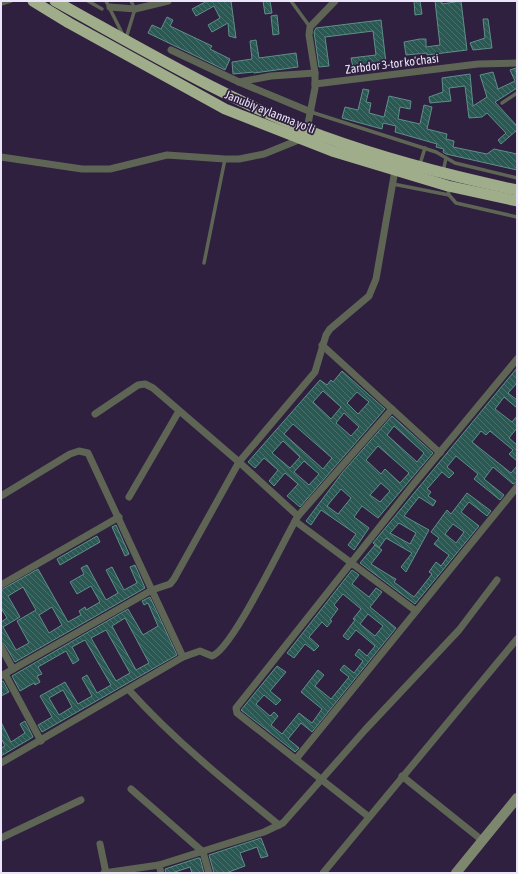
<svg xmlns="http://www.w3.org/2000/svg" width="518" height="874" font-family="'Asap Condensed',sans-serif">
	<defs>
		<pattern id="building-back-hatch" width="6" height="6" patternUnits="userSpaceOnUse"><rect width="6" height="6" fill="#2a5852"/><path d="M-1 5l2 2M0 0l6 6M5-1l2 2" fill="none" stroke="#49706c"/></pattern>
	</defs>
	<rect width="100%" height="100%" fill="#2e203e"/>
	<!-- building -->
	<g fill="url(#building-back-hatch)" stroke="#5e9089" fill-rule="evenodd">
		<path d="M207,1H231L236,38L229,36L228,23L212,32L208,25L220,18L214,6L196,16L192,9Z"/>
		<path d="M263,1H270L272,13L265,14Z"/>
		<path d="M414,1H420L422,14L415,15Z"/>
		<path d="M435,1H442V4L461,1L467,50L427,55V53L406,55L404,42L420,39H426V47L440,45Z"/>
		<path d="M277,15L279,34L273,35L271,16Z"/>
		<path d="M167,17L173,20L170,26L212,46L210,49L230,59L225,70L148,33L152,25L161,29Z"/>
		<path d="M483,19H488L492,48L473,50L470,43L485,38Z"/>
		<path d="M381,20L386,63L353,67L351,58L376,55L373,31L325,37L329,66L319,67L314,32L316,28Z"/>
		<path d="M256,40L259,58L296,53L298,67L254,73V72L233,74L232,62L252,59L250,41Z"/>
		<path d="M516,68L517,88L495,102L517,126V130L501,144L498,140L506,133L487,113L482,117L469,118L465,86L449,88L451,101L430,103L429,97L443,92L442,78L470,74L473,106L487,97L480,75L493,72L498,89L515,81L510,70Z"/>
		<path d="M363,89L369,90L366,102L371,103L369,113L384,117L389,96L411,101L410,109L400,107L398,119L420,124L424,105L432,107L427,129L447,134L446,139L454,141L453,147L487,154L494,149L517,154V170L446,154L443,152L444,149L436,147L437,144L395,132L396,126L383,123L382,129L342,118L345,107L358,110Z"/>
		<path d="M517,368V383L508,393L517,400V408L504,397L495,409L512,422L517,416V428L509,438L517,445V461L509,454L513,450L490,431L486,435L481,431L472,442L511,473L517,466V482L513,484L493,467L484,479L504,495L500,500L474,479L478,474L456,456L447,467L454,473L449,478L442,472L427,489L431,492L428,496L436,501L433,506L419,497L404,516L429,530L406,572L401,567L412,553L386,538L379,548L373,543ZM399,523L416,533L410,544L390,533Z"/>
		<path d="M342,371L385,409L300,507L287,496L298,484L285,473L274,486L269,481L278,470L264,458L255,468L248,462L320,380L327,385L331,380L333,382ZM323,391L341,407L331,419L313,402ZM357,392L369,402L358,414L347,403ZM344,413L359,427L351,436L336,423ZM293,424L332,458L323,469L284,434ZM283,441L300,457L290,468L272,453ZM304,461L319,474L309,485L294,472Z"/>
		<path d="M392,416L433,453L378,518L362,506L354,517L369,528L354,550L348,545L356,534L321,510L311,525L306,521L342,473ZM394,426L424,453L417,462L387,435ZM378,446L409,473L400,483L385,469L381,474L366,460ZM381,483L390,491L380,502L370,495ZM341,489L351,498L338,514L327,506Z"/>
		<path d="M467,493L491,511L487,516L469,502L461,512L479,526L415,604L360,563L375,545L382,550L371,564L392,577L396,579L394,582L414,597L432,574L429,572L436,562L441,566L449,555L434,544L439,538L431,532L447,510L451,514ZM453,524L464,532L456,543L445,534Z"/>
		<path d="M116,525L129,554L125,556L112,527Z"/>
		<path d="M97,536L100,542L60,565L57,559Z"/>
		<path d="M87,565L106,600L118,593L106,570L112,567L124,590L137,583L130,567L135,565L145,588L15,662L5,645L1,642V622L7,618L1,608V590L38,569L68,622L81,615L79,611L85,607L86,610L100,602L91,586L77,594L70,582L84,574L81,568ZM23,587L36,610L17,621L29,643L16,650L3,627L20,617L8,596ZM52,607L62,625L49,633L39,615Z"/>
		<path d="M352,570L359,575L352,584L369,597L376,588L382,592L370,607L396,628L312,732L301,723L288,739L299,748L295,752L241,710L277,666L286,672L270,691L281,700L276,705L264,695L256,704L270,716L274,712L278,716L271,725L282,734L299,713L312,723L322,709L301,692L318,670L324,675L315,686L331,699L349,677L340,670L344,665L354,673L363,661L355,655L359,649L367,656L375,646L356,630L348,640L343,636L355,620L353,619L361,609L343,594L334,605L338,609L330,620L332,621L327,627L322,622L309,637L319,646L314,651L305,644L294,658L287,653ZM368,614L383,626L375,636L360,624Z"/>
		<path d="M150,597L177,655L42,732L38,725L52,717L40,696L65,682L78,704L92,696L82,678L87,675L97,693L111,685L85,640L72,647L79,660L73,664L66,651L38,667L42,674L37,676L40,682L35,685L34,683L20,691L12,676L128,609L143,635L158,626L148,603L144,605L142,601ZM125,618L149,663L136,670L112,626ZM106,630L130,673L116,681L91,638ZM63,690L72,707L59,715L49,698Z"/>
		<path d="M3,681L9,692L1,696V682Z"/>
		<path d="M25,721L33,737L1,756V748L5,746L1,738V722L11,742L25,733L20,724Z"/>
		<path d="M261,838L268,856L261,858L257,847L240,853L245,866L226,873H214L209,855Z"/>
		<path d="M198,858H200L204,873H192L190,867L172,873H166L165,869Z"/>
	</g>
	<g fill="none" stroke-linecap="round" stroke-linejoin="round">
		<!-- service -->
		<g stroke="#5f6555" stroke-width="3.5">
			<path d="M88,1L102,9"/>
			<path d="M106,1L123,35"/>
			<path d="M291,1L310,27"/>
			<path d="M1,4L11,1"/>
			<path d="M126,38L135,9L131,1"/>
			<path d="M502,103L517,93"/>
			<path d="M311,112L436,152L455,163L517,178"/>
			<path d="M420,164L425,148"/>
			<path d="M443,172L446,158"/>
			<path d="M393,184L449,195"/>
			<path d="M448,189L449,195L456,203L517,217"/>
			<path d="M204,263L225,159"/>
		</g>
		<!-- minor -->
		<g stroke="#5f6555" stroke-width="7">
			<path d="M110,7L135,9L168,1"/>
			<path d="M171,50L239,82L311,112"/>
			<path d="M239,82L271,76L315,73"/>
			<path d="M315,84L478,64L517,63"/>
			<path d="M307,129L315,88V73L309,35L310,27L335,1"/>
			<path d="M1,157L82,169H110L167,155L225,159H239L264,154L301,139"/>
			<path d="M322,345L440,453"/>
			<path d="M95,414L138,385L145,384L153,388L239,462L298,516"/>
			<path d="M1,496L70,454L79,451L88,453L183,657L1,763"/>
			<path d="M129,497L179,411"/>
			<path d="M295,521L416,611"/>
			<path d="M1,585L119,517"/>
			<path d="M1,647L13,669"/>
			<path d="M183,657L200,651L212,656C233,649 284,539 298,516L392,409"/>
			<path d="M5,674L41,741"/>
			<path d="M1,676L152,590L170,584L174,579L239,462L315,372L326,335L330,329L369,296L376,279L395,170"/>
			<path d="M129,690C174,740 226,782 279,825"/>
			<path d="M296,759L517,487"/>
			<path d="M402,776L483,841"/>
			<path d="M131,789L203,852L209,873"/>
			<path d="M369,817L237,713L236,708L412,486L517,359"/>
			<path d="M1,838L81,800"/>
			<path d="M100,844L106,873"/>
			<path d="M159,865L161,873"/>
			<path d="M104,873L159,865L264,832L283,823L365,730L459,630L497,580"/>
			<path d="M323,873L517,639"/>
		</g>
		<!-- secondary -->
		<path stroke="#7d876e" stroke-width="10" d="M456,873L517,798"/>
		<!-- trunk -->
		<g stroke="#a0ad8a" stroke-width="11">
			<path d="M33,1L69,23L225,109L332,151L448,186L517,201"/>
			<path d="M55,1C142,49 229,101 322,136C385,159 451,176 517,190"/>
		</g>
	</g>
	<g text-anchor="middle" dominant-baseline="central" stroke-width="3.5" stroke-linejoin="round" paint-order="stroke">
		<!-- street labels -->
		<g font-size="12" fill="#ece4f8" stroke="#2e203e">
			<text transform="translate(392 64) rotate(-7)">Zarbdor 3-tor koʼchasi</text>
			<text transform="translate(270 112) rotate(22)">Janubiy aylanma yoʻli</text>
		</g>
	</g>
	<!-- border -->
	<rect width="518" height="874" fill="none" stroke="#ece4f8" stroke-width="4"/>
</svg>
